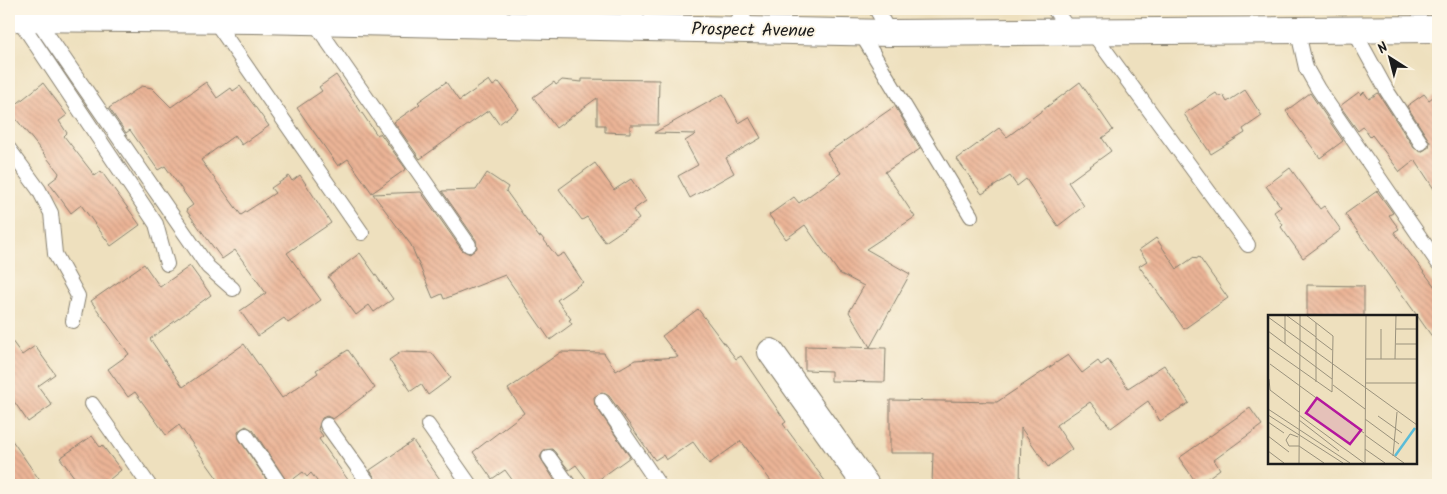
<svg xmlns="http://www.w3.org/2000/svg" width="1447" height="494" font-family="Kalam,sans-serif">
	<defs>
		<pattern id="building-back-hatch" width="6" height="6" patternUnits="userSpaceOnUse" patternTransform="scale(1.25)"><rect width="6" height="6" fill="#ebb496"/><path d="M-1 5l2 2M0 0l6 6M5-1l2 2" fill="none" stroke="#c99a81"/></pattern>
	</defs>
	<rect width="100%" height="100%" fill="#fcf5e5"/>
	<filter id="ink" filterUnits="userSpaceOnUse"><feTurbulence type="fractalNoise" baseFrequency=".02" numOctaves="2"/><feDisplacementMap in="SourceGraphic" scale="10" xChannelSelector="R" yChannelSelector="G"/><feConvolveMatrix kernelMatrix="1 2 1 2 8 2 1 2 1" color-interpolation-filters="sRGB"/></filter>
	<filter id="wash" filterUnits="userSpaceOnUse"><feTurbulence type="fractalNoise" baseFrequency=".0096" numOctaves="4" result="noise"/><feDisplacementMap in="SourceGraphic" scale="20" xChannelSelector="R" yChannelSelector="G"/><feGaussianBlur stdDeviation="1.12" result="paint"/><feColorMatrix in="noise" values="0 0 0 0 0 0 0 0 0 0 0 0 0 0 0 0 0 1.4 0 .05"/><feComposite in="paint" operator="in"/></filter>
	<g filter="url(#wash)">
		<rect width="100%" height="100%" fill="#eee0be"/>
		<g id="blocks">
			<!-- building -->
			<g fill="url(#building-back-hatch)">
				<path d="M336,75L377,135L380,133L406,169L372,193L348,159L338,166L297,108L322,91L319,87Z"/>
				<path d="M582,79L659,80L658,125H630V133L605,132V125H597V98L556,128L533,97L554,82L556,85L562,80L582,82Z"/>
				<path d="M489,80L493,86L499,82L519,109L499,124L489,110L420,159L394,122L420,104L418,102L446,82L459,101Z"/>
				<path d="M206,82L217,98L231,88L233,91L240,86L269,126L242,145L235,135L201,160L241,215L275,193L271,188L289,176L292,181L300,175L331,223L287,253L321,300L288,323L284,318L258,336L240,311L266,293L235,250L222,259L186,210L193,205L165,166L158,170L130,130L126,133L109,108L142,86L152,88L171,107Z"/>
				<path d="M1080,82L1113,130L1102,138L1111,151L1068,182L1084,206L1058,226L1026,179L1017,186L1010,176L982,194L957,159L999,128L1007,137Z"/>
				<path d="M43,83L67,115L59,121L67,133L64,136L95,176L101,171L140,225L111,246L81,205L71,213L49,183L58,176L59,173L9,110Z"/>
				<path d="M1245,90L1262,116L1243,129L1245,133L1211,154L1184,114L1216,93L1219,97L1223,95L1227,102Z"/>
				<path d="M1359,92L1361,95L1364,92L1369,99L1378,93L1414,148L1421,152L1429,147L1430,142L1407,106L1424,94L1429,100L1438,93V195L1415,160L1400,172L1372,135L1370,137L1363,127L1358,131L1340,106Z"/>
				<path d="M1310,93L1343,141L1320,158L1286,111Z"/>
				<path d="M723,94L739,123L749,117L761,138L726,158L734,173L690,198L678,176L698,165L685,141L696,134L654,133Z"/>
				<path d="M895,106L920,149L885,172L915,217L866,249L910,274L870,347L849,312L864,286L839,273L805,225L786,239L769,215L794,197L799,203L841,173L827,153Z"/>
				<path d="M595,163L614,190L631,179L646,201L633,210L639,219L605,242L587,217L582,220L559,189Z"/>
				<path d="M1290,168L1320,209L1324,206L1341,230L1303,258L1281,227L1283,225L1274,212L1281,207L1266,186Z"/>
				<path d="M487,173L508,187L506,191L539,237L541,236L557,257L564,253L583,282L557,300L571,319L569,320L572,324L550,340L505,275L444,299L442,294L433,298L411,245L373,194L421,192L462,250L470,254L477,248L476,240L442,191L476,190Z"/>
				<path d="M1377,191L1393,213L1389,215L1399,229L1394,232L1438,291V345L1345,214Z"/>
				<path d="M1156,238L1177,269L1194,257L1196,259L1199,257L1228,298L1184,329L1139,266L1147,261L1139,250Z"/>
				<path d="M360,253L393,299L374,312L369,305L356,315L328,277Z"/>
				<path d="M144,264L160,287L190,266L211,295L150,339L183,387L244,344L282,398L318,373L316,370L348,350L375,388L333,419L327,416L322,418L318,429L323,436L319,439L351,484L356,480L359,485H320L311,473L307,477L303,472L288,483L253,430L246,426L238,431L239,439L270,485H222L179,425L166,435L135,392L128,397L108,369L129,354L91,301Z"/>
				<path d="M1307,285L1364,286V316H1307Z"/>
				<path d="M698,309L736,359L741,356L786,422L783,424L828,485H774L741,441L709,464L693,442L666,460L663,455L655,460L609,396L602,392L594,397L595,405L630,457L591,485L576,465L569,470L552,449L544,450L540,457L555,481L549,485H516L505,470L492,479L473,452L524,413L508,389L561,352L604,353L616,371L635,360L678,357L662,336Z"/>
				<path d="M9,337L22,355L35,346L55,374L38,386L52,405L28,422L9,394Z"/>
				<path d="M805,346L886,348L885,382L831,381V371L805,370Z"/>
				<path d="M401,352L432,353L451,378L428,395L421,384L411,391L389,360Z"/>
				<path d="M1068,355L1082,373L1098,361L1101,365L1108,360L1128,388L1164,365L1189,403L1160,421L1148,401L1111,428L1090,402L1056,425L1072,449L1048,467L1021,428L1020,485H932L933,453H890V400L997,402Z"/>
				<path d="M1250,408L1262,425L1214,460L1220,469L1198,485L1179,458Z"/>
				<path d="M9,436L43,485H9Z"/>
				<path d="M92,436L100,447L102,445L121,470L103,485H80L60,458Z"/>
				<path d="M413,441L444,485H379L370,470Z"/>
			</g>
		</g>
	</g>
	<g filter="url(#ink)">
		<use href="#blocks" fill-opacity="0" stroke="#857e6d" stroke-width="1"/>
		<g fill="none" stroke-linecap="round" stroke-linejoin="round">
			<!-- lane casing -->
			<g stroke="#857e6d" stroke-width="16">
				<g id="lane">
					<path d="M737,9L752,31"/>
					<path d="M876,9L890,33"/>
					<path d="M1054,9L1071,32"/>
					<path d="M18,18L156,224L167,264"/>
					<path d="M36,18L208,267L233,289"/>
					<path d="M214,20L362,233"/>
					<path d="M314,22L469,245"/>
					<path d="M1297,28L1306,68L1318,89L1438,263"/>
					<path d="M1353,29L1387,91L1421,143"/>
					<path d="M860,32L971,216"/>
					<path d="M1092,32L1248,245"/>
					<path d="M9,149L39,190L51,213L55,254L78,296L73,321"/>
					<path d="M602,401L659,485"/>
					<path d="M92,404L149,485"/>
					<path d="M327,425L370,485"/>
					<path d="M428,425L470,485"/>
					<path d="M246,435L280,485"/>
					<path d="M549,457L569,485"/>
				</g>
			</g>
			<!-- street casing -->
			<g stroke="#857e6d" stroke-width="28">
				<g id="street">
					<path d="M9,18L254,20L890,33L1438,29"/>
					<path d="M771,352L866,485"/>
				</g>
			</g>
			<!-- lane -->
			<use href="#lane" stroke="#fff" stroke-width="14"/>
			<!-- street -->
			<use href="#street" stroke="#fff" stroke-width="26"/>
		</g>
	</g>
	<g text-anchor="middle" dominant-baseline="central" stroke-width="4" stroke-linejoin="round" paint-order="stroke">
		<!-- street labels -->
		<g font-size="18" fill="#1c1c1c" stroke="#fcf5e5">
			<text transform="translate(753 31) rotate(1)">Prospect Avenue</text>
		</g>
	</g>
	<!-- overview -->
	<g transform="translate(1268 315)">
		<rect width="149" height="149" fill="#eee0be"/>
		<path fill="none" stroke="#5abcd8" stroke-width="2.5" d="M127,141L147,113"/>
		<path fill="none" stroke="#9a927d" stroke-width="1" d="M17,0V29M18,0L48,22M0,2L149,110M128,14H149M0,16L64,64M48,23L64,35M32,25V0M128,29H149M0,32L64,77L65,21L38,0M98,44H149M113,44V14M127,44L128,0M2,49L96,118M1,64L2,75L31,97M48,67V8M98,68H149M65,70L97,94M0,94L82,148M0,100L75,148M31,100L96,148M110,101L134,118M97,104L131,129M31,105L71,136M0,107L16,118M97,120L136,148M0,121L21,137M30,122L22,119L18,125L21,131H31M31,131L56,148M97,134L117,148M0,136L16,148M125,141L129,97M31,148L32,25M97,148L98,0"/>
		<path fill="#b5179e" fill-opacity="0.15" stroke="#b5179e" stroke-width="2.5" d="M49,83L93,115L82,129L38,98Z"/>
		<rect width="149" height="149" fill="none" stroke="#1c1c1c" stroke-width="2.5"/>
	</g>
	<!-- margin -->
	<rect width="1447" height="494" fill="none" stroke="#fcf5e5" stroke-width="30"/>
	<!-- north arrow -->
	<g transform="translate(1390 58) rotate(324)" stroke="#fcf5e5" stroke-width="4" paint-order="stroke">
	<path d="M0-4L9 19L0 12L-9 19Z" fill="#1c1c1c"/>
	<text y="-8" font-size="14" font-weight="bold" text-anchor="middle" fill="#1c1c1c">N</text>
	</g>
</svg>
